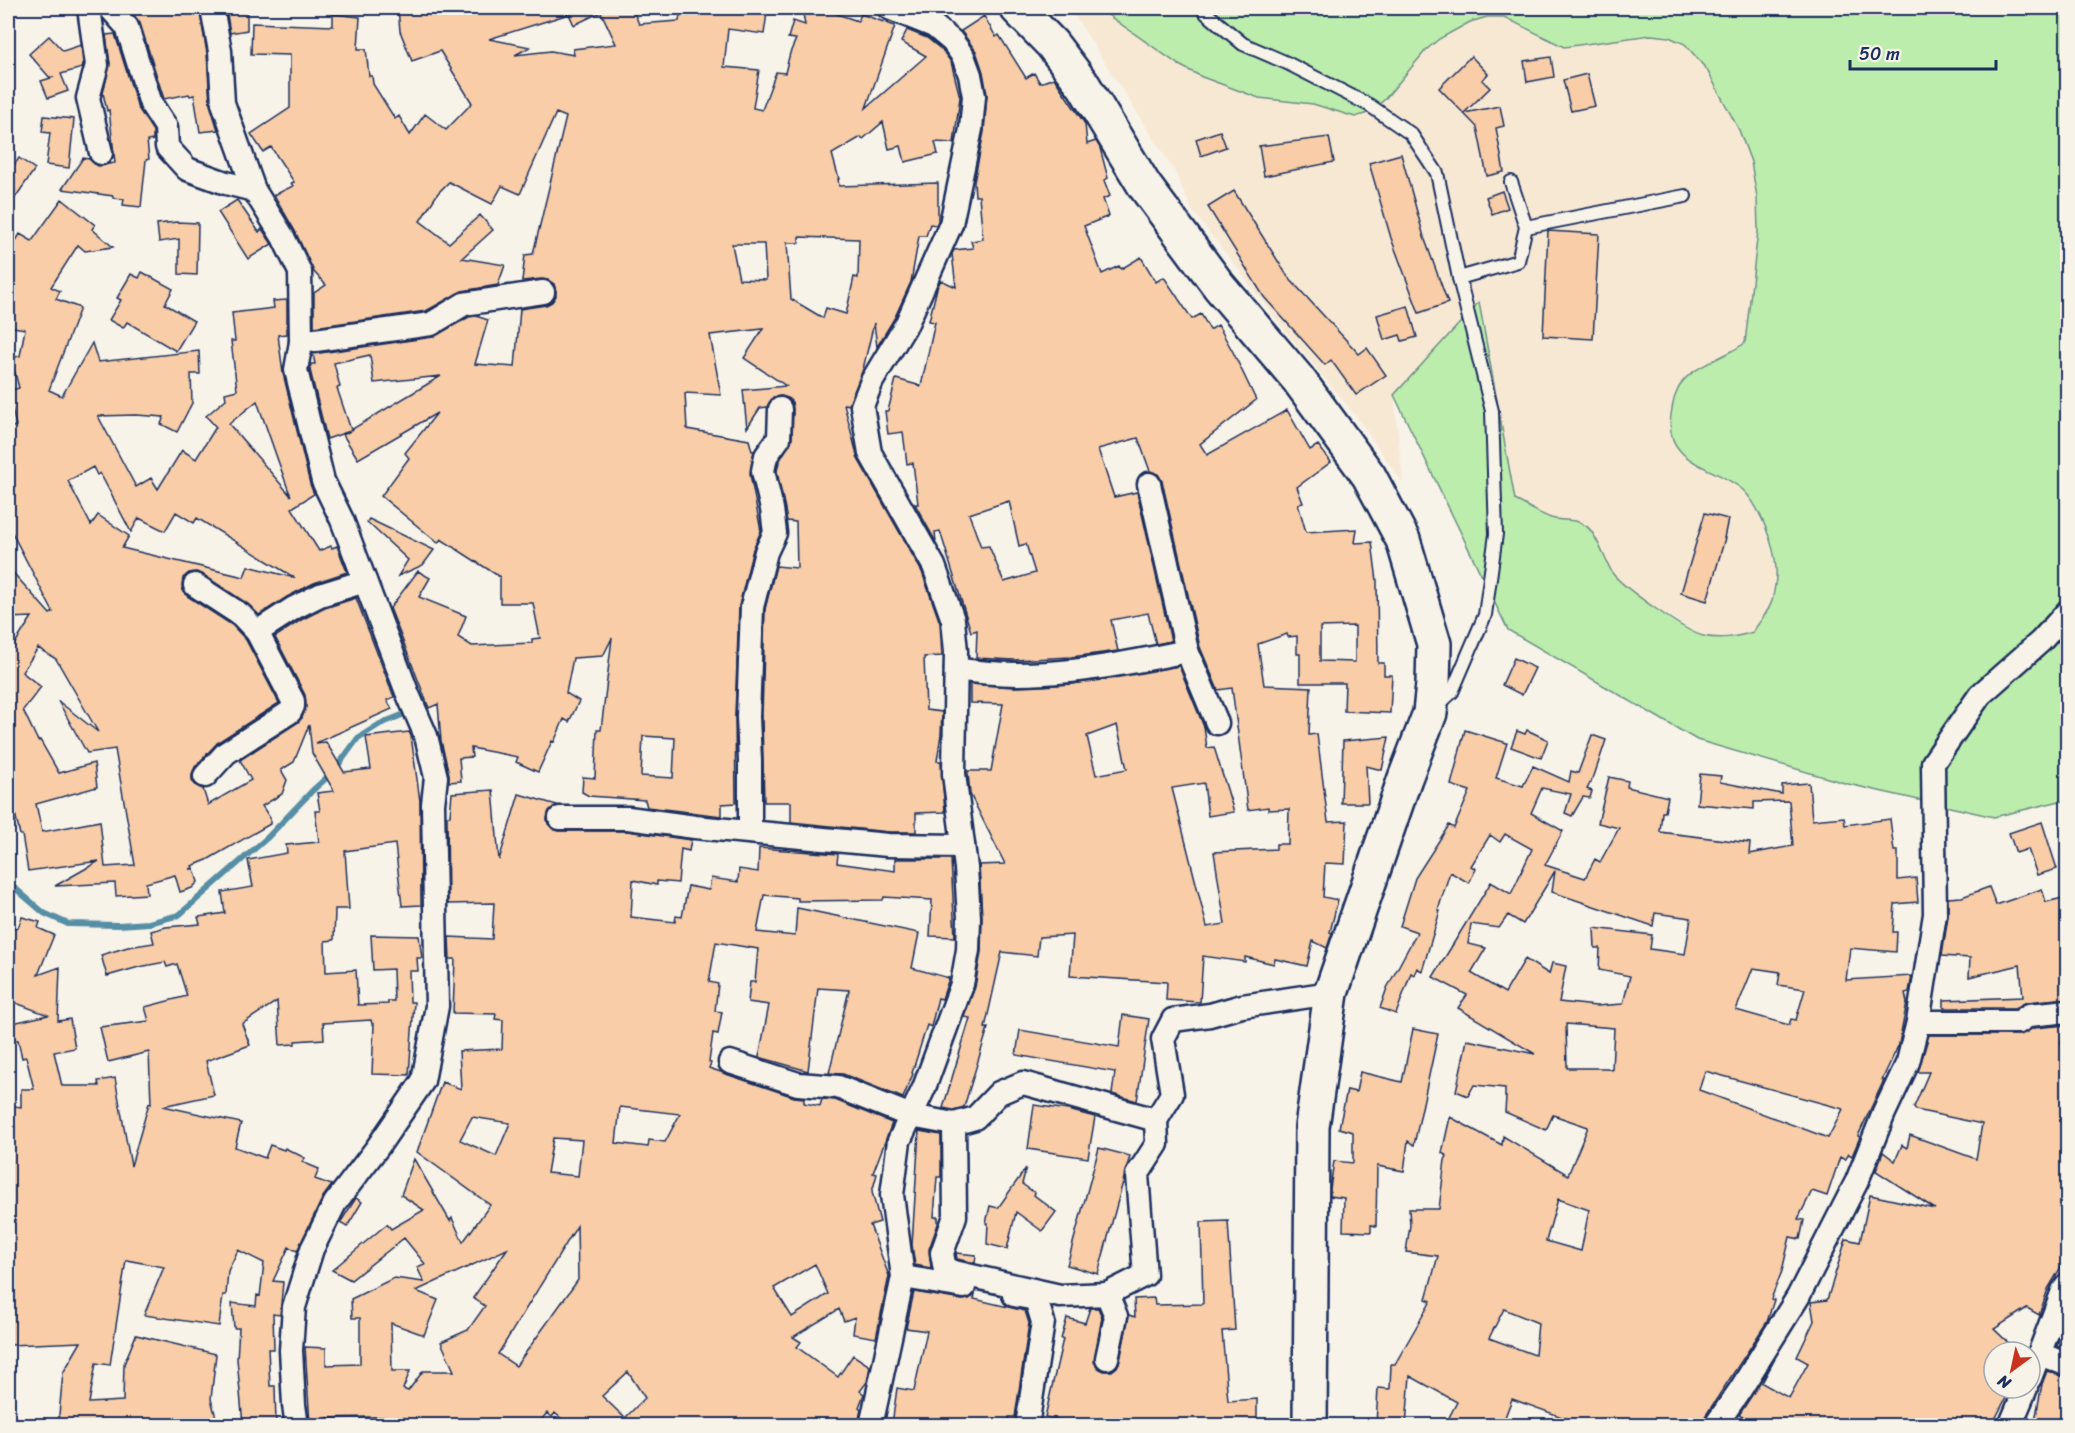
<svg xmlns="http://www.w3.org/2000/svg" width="2075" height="1433" font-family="Sriracha,sans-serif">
	<rect width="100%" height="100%" fill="#f7f3e8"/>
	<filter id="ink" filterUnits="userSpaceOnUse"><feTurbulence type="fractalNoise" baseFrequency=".0167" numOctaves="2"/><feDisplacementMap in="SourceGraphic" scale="12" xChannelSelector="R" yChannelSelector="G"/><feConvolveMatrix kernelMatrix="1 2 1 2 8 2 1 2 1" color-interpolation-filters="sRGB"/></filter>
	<g filter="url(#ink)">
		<!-- built -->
		<path fill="#f7e8d4" d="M1070,8H1098L1259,98L1313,104L1355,117L1371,112L1385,99L1426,50L1439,39L1470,22L1487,17H1504L1548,40L1651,35L1669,37L1685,44L1707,70L1739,130L1751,162L1757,197L1758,231L1745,344L1731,354L1699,369L1700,466L1730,481L1744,491L1754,504L1768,536L1776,570L1771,603L1753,632L1735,637L1718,638L1700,635L1640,598L1625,587L1613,574L1588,527L1571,519H1553L1514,499L1479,303L1394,395L1403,483L1356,416L1290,337L1192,210L1175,172Z"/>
		<!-- green -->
		<path fill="#bcedad" stroke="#6c8e86" stroke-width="1.5" d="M1098,8H2067V802L2060,801L1994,817L1848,784L1697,740L1508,630L1394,395L1479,302L1515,500C1526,505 1539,514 1551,518C1564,522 1574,517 1586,526C1596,532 1606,563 1613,574C1624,588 1686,632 1703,636C1721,640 1736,637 1753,632C1759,622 1769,611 1772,601C1774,592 1777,578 1776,569C1775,547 1760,506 1743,490C1716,466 1663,464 1671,415C1673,401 1675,392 1683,381C1697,365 1727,356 1745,343L1758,231L1757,197L1751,162L1739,130L1707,70L1685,44L1669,37L1651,35L1564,47L1504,17H1487L1470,22L1439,39L1426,50L1385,99L1371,112L1355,117L1313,104L1259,98L1202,77L1179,65Z"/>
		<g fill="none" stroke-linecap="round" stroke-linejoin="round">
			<!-- stream -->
			<path stroke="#568ea6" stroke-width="6" d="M8,888L16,889L44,913L68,924L119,925L149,923L179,915L268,837L313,790L334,771L358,738L380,724L402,715"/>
		</g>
		<!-- building -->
		<g fill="#f8cda7" stroke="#1b2f5e" stroke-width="1.5" fill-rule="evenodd">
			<path d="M128,8H199L207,53L210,104L218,130L200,132L194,95L190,96L189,94L164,99L140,23Z"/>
			<path d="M226,8H247V30L230,33Z"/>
			<path d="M398,8H632L639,24L679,21L681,8H766L764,13H767L764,34L728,29L724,67L759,70L753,108L762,110L776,72L785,73L790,53L796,39L788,38L793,21L805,25L802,8H819L858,21L861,14L895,26L866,108L926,56L901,42L907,30L927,38L942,50L951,62L960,97L954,143L935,142L938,154L905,162L901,146L889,149L883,122L863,139L861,137L832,154L839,179H838L839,186L938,183V221L936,225L930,224L926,236H919L911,282L895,317L877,347L874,323L863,369L849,405L844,404L858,459L922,572L940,623L942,656L924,657L926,710L942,712L941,734L937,761H941L945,812L916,813V832H889L791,822V802H764L762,717L765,609L776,566L797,568L796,522L787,521L777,471L779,462L792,439L793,409L792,402L788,398L781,396L773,397L767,407L760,408L747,428L743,390L786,386L744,358L763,329L710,335L721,395L685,393L687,429L749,440L752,451H754L750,474L761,531L753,549L739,606L735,717L736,803L722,804V816L647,807L645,800L589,796L582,792L583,777L595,778L597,730H601L612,638L603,656L573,658L566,693L579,701L569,722L564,719L554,742L552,741L538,772L516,762L518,757L471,748L472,757L459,758L461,781L449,782V774L441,741L438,704L429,708L390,608L418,571L430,578L419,597L466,616L458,637L472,646L532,643V639L540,638L533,603H500V577L441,539L438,543L381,496L409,458L405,453L437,413L358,459L343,435L350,431L327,439L310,370L311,364H315L313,354L433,337L469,317L476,316L488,320L475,364L515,367L520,309L546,305L552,302L556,296V291L554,284L548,280L541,279L522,281L525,255L533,254L566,117L556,113L520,194L502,186L492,204L449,182L438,193L420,221L449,243L480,215L493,230L462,258L505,265L498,285L462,291L426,311L314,327V293L326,285L314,272L295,231L274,195L293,186L291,183L294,182L271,147L263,152L251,134L290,108V55L251,54L252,23L333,26V14L360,17L358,49H366L369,76H372L373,84L395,119L399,116L410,135L425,114L446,130L472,103L440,51L412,61L400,31ZM601,12L616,44L573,49L574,55L551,51L515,55L530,47L489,39L569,14L574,25ZM799,237L859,239L858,278L854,277L846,314L826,308L823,318L791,299L787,243H799ZM732,244H764L766,280L739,279ZM370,355L374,383L441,376L351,430L337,388L340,387L334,363ZM643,736L675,738L673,778L641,776Z"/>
			<path d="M984,16L996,37L999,35L1026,78L1034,73L1040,83L1054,78L1085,124L1087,144L1096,141L1100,148L1108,178L1104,180L1110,196L1103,199L1109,216L1084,226L1102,274L1119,266L1121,269L1141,257L1156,282L1164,277L1192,319L1201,314L1210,330L1218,325L1233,352L1256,400L1200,444L1207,455L1287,410L1310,450L1318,445L1331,462L1297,487L1303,503L1298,504L1306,532L1357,529L1355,543L1372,542L1377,581L1378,663H1384V675H1392L1390,713L1344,711L1345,683H1300V654H1297V636L1288,637L1287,634L1258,644L1264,685L1311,687L1309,735L1317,734L1328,822L1347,821L1345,864L1325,863L1323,897L1338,900L1330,932L1332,933L1327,948L1313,941L1307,966L1275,959L1274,964L1245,957V962L1203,956L1200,1002L1166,1000L1167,982L1070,976L1073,935L1039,937L1037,956L1002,952L985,1028H988L964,1107L953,1110L943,1108L970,1018L964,1017L975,987L981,952L982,917L979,865L1005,864L970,794L968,773V771H991L1003,704L970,703V684L1015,687L1073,684L1179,666L1204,727L1207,748L1214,747L1234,812L1208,816L1204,783L1172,788L1207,927L1225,924L1214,852L1276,849V844H1288L1289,809L1268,810V807L1248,810L1232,688L1218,690L1200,647L1162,481L1158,474L1150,471L1138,438L1098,449L1114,497L1137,492L1171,641L1156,644L1148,613L1111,620L1118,651L1071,657L1014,660L976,658L977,630L971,632L940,531L935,532L936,542L915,504H918L913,463L907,464L903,432L888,434L885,411H888L896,379L921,386L935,322L929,321L937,288L941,280L956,287L952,254L954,250L973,248L971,241L983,239L979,196H975L974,182L984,132L987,94L983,72L976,51L961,31ZM1009,501L1019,546L1026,544L1035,573L1004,582L989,546L981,547L969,514ZM1355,626V662L1320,661V627ZM1117,725L1127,769L1096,775L1087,736Z"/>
			<path d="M115,34L138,108L153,131V140L147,141L149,159L146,160L141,207L123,205L124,199L113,198V196L62,189L83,158L89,159L98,166L115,163L109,110L107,111L103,93L110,64L106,35Z"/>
			<path d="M49,36L63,51L81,45L83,64L82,68L61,74L68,91L48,98L41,81L54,77L50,78L29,54Z"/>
			<path d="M1471,56L1488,74L1482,80L1490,88L1464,113L1500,106L1504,126L1496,128L1504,172L1487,176L1477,127L1439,88Z"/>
			<path d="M1551,57L1554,77L1527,82L1524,61Z"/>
			<path d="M1587,74L1595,106L1571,111L1563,80Z"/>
			<path d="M44,116L74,119L69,168L46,165L50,133L42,132Z"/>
			<path d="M1220,131L1226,147L1201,156L1196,139Z"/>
			<path d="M1329,137L1334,162L1264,176L1259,146Z"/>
			<path d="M1401,154L1424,237L1448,303L1419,313L1391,238L1369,163Z"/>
			<path d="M19,158L35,169L8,208V174Z"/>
			<path d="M1234,191L1288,277L1359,354L1367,348L1386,375L1356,395L1331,360L1325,365L1264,297L1208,207Z"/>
			<path d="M1502,191L1508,208L1492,214L1486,197Z"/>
			<path d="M62,199L95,225L92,229L113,247L85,251L78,245L51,287L60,291L56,299L80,308L49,390L62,396L92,343L98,362L199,351L200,374H191L192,403L177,432L161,424L164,417L136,415L98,416L136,487L151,478L158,489L182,450L196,459L216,427L206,416L226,399L225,393L237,390L231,341H235L232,313L274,308L273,301L287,300V334L278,335L283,373L310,484L314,494L292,508L319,551L331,546L332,548L337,546L347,572L314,583L287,597L259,615L248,604L202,574L196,572L189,573L183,578L182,585L183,591L187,596L232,625L246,640L279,703L218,742L195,767L192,774V781L196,786L203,789L208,805L251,780L240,760L297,723L302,718L306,707L305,695L275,637L301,620L325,608L356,598L394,697L387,700L392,709L316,743L326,742L344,772L371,769L366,737L409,732L411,736L420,801L421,905L402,906L395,844L345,851L349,909H335L334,940L325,941L326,972L356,970L358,1005L388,1004V1001H394L393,969L373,970L371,935L419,936L422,958H417L418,971H409L410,1002H414L409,1075L372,1074L374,1024H372L371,1020L323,1023L324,1039L295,1041V1044L280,1045L277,1001L242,1024L250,1045L206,1061L214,1095L163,1106L241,1123L235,1147L265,1158L270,1145L284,1150L285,1148L305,1158L302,1162L319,1169L315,1179L332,1185L323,1197L297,1251L289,1247L273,1281L283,1282L280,1315L273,1314L274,1349H268L270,1386H275L276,1425H243L237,1359L239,1328H234L232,1303L256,1306L257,1295L260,1296L264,1263L238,1250L228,1271L226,1295H223L219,1326L144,1315L164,1267L126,1260L110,1365L96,1363L89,1403L123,1401L124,1364L136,1335L216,1354L211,1399L218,1425H58L63,1373L81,1342L10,1345V1335H8V1105L21,1107V1089H34L26,1057L22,1058L18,1040L8,1042V1024L48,1015L8,1000V932L11,933L13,927L18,928L22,917L40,922L38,928L54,935L38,975L60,967L58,1021L70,1019L75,1048L54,1052L62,1086H99L98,1081L115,1078L131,1166L149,1103L151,1104L149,1052L108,1062L100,1027L149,1021L145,1007L187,996L177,964L167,967L165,962L139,967L107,976L101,955L128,947L154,943L151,931L166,927L200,924L198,917L225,913L222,892L253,887L248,860L287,853L286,845L319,842L315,811H320L317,793L334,791L312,753L309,725L294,762L281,770L287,780L282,794L262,806L270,818V824L207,860L192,866L193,868L190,869H194L198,882L192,888L180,892L175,875L146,883L147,894L116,896L115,883L55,886L99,861L28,871L22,835H20L14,809L8,811V792L14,789L8,775L13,773L8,760V654L32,617L8,618V567L50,614L53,612L8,525V428L16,426L8,391L19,388L11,358L20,356L25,329L8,326V254L20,234L32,241ZM257,401L288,489L291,496L229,424ZM93,467L97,475L100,473L131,532L139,518L165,531L176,512L194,523L197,518L295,578L248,566L244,577L122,548L129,536L98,515L91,525L68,481ZM38,648L56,659L98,732L58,701L87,753L115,749L135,865L105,867L100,821L42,832L36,804L97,787L94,763L59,773L40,740L38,741L23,710L41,687L22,672Z"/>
			<path d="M237,200L259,232L262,229L272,244L248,259L218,212Z"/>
			<path d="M177,222L198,223L197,275L179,274V239L159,242L157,224Z"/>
			<path d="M1548,231L1599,234L1593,339L1543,336Z"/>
			<path d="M142,272L173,289L165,304L194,321L176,351L127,322L123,328L109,320L121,300L117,298L131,274L139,278Z"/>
			<path d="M1408,306L1417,337L1402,341L1400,335L1384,340L1377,315Z"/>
			<path d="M1705,513L1728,519L1724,538H1725L1707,601L1681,593Z"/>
			<path d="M369,519L434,550L423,565L398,576L408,560L367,522Z"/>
			<path d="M1514,658L1535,668L1522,695L1502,685Z"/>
			<path d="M1465,730L1507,743L1496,778L1523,786L1533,766L1569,782L1571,771L1578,773L1592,735L1606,740L1594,776L1587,789L1592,791L1590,798L1583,797L1572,816L1565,813L1571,794L1542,788L1531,813L1563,831L1545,865L1585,878L1595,859L1600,862L1619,828L1598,823L1609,777L1628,781L1627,787L1668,797L1665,812H1662L1660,832L1750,843L1749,854L1793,846L1789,801L1754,802V809L1697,804L1700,774L1721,776L1720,782L1782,794V785L1809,783L1812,820L1844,817L1845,825L1890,819L1894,851H1898V880L1916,878L1918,902L1895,904L1893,932H1897L1896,952L1850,948L1846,980L1912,976L1909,992L1905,993L1907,1002L1899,1044L1882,1080H1884L1858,1136L1860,1137L1852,1156L1849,1154L1845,1160L1840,1157L1827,1196L1812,1191L1798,1219L1804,1220L1800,1239L1790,1237L1782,1271L1771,1299L1774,1300L1767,1322L1704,1418L1702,1425H1584L1512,1399L1502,1425H1445L1457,1402L1410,1376L1406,1425H1376L1378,1388L1390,1389L1391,1364H1395L1431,1301L1426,1299L1438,1256L1406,1252L1410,1225L1409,1209H1439L1445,1160L1447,1156L1442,1153L1450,1117L1502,1145L1503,1136L1568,1175L1588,1127L1553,1115L1546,1130L1505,1112L1506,1097H1505V1088L1474,1085L1468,1096L1456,1091L1467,1040L1535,1054L1458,1008L1467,995L1433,977L1491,882L1511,894L1532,849L1505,834L1500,842L1490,835L1471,866L1476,869L1469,883L1450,872L1438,910L1440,911L1422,971L1417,968L1414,975L1411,973L1396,1014L1380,1008L1387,988L1417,932L1400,926L1415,878L1449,825L1454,828L1470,791L1451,785ZM1555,871L1552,892L1653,926L1655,913L1691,918L1685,954L1650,949L1652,935L1594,928L1595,948H1600L1599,970L1630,976L1623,1004L1596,1006L1559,1002L1566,966L1552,963L1549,974L1525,959L1505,993L1471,973L1486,948L1468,944L1471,924L1499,928L1508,915L1523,924ZM1753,968L1780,972L1778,985L1805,989L1796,1020L1791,1019L1789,1025L1736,1010ZM1566,1024L1614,1028L1612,1070L1607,1068H1567ZM1705,1071L1843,1109L1828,1138L1699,1090ZM1558,1199L1589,1210L1581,1251L1546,1241ZM1504,1309L1538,1323L1535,1355L1489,1338Z"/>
			<path d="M1527,730L1548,740L1541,758L1511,747L1517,731L1525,734Z"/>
			<path d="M1389,737L1382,770L1366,766L1368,803H1341L1343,741Z"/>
			<path d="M493,790L499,860L519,794L557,805L549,811L547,819L548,824L553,829L559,831H627L691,840L689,851L681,849L678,883L657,881V885L633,880L631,917L675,922L676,916L682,917L688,886L709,890L711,878L738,882L739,869L758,872L759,848L838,854L837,863L895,871V859H951L955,937L930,936L932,900L884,897L883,900L798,901V898L764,895L757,932L795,936L797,908L919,933L912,968L949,978L942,999L938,998L931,1027L927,1025L912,1073L913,1074L903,1098L843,1074L829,1073L849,990L818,988L808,1071L759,1057L769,1005L748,1002L750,982H755L758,949L716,942L709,982L718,984L715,1011L722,1012L718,1034L713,1033L709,1062L711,1063L709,1068L794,1097L804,1098V1103L820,1106L822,1099L835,1100L892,1123L873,1173L877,1174L872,1192L880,1222L870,1225L889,1276L876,1338L853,1334L855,1317L844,1321L839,1309L793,1337L801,1342L797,1347L838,1377L853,1355L870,1366L867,1382L860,1391L864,1394L859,1407L861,1409L858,1425H569L555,1413L552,1417L547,1413L537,1425H406V1418L376,1417L327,1418V1424H310L305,1347L326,1348V1365L360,1364V1318H352L351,1299L394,1278L424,1282L417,1267L425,1264L404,1238L351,1280L332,1270L387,1224L391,1229L424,1210L401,1195L414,1159L450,1221L452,1218L463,1242L490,1205L417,1152L442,1082L461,1089L459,1051L502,1049L503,1020L495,1019L496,1014L453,1013L455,959H450L449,937L492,939L494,903L448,904L447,816H450L452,793ZM620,1107L680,1114L665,1142L649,1140L648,1147L616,1143ZM472,1117L510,1123L496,1156L460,1140ZM553,1138L582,1140L578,1176L547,1173ZM577,1226L578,1280L516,1366L498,1354ZM507,1249L473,1298L485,1306L468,1330L441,1342L454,1371H423L408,1391L403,1389L410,1371H392L391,1323L424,1335L438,1300L416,1291ZM815,1264L828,1294L792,1317L774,1288ZM628,1372L645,1398L625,1418L602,1396Z"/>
			<path d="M2042,822L2057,869L2037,875L2028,849L2016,853L2009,833Z"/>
			<path d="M1989,887L1996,905L2042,889L2046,902L2067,897V998L2028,1002L2015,1008H1944V1000L2023,997L2020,965L1969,977L1970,958L1942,956L1948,916V898L1962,897Z"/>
			<path d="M1123,1015L1149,1019L1137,1101L1112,1094L1115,1072L1016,1055L1020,1030L1119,1047Z"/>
			<path d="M2067,1025V1040L2061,1041L2067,1074V1257L2048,1289L2039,1315L2027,1308L1994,1329L2018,1352H1994V1388H2011L1992,1425H1756L1739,1415L1775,1359L1762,1383L1789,1398L1808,1363L1797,1357L1814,1321L1811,1302L1827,1300L1846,1239L1860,1242L1870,1195L1935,1209L1876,1171L1883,1152L1895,1161L1902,1145L1907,1148L1910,1135L1976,1159L1982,1124L1916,1110L1914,1107L1929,1072H1918L1929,1035H2019L2034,1028Z"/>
			<path d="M1413,1029L1438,1034L1414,1145L1408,1141L1404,1171L1377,1166L1376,1226L1371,1225V1232L1343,1231L1344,1198L1330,1196V1189L1334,1161L1353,1163V1132L1339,1128L1347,1090L1356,1092L1360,1072L1402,1082Z"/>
			<path d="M1034,1105L1068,1110L1095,1117L1088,1158L1028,1149Z"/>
			<path d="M919,1131L941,1135V1177H937L934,1217H938V1224L929,1249L931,1268L915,1265L912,1245Z"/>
			<path d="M1099,1148L1130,1156L1098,1274L1067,1265Z"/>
			<path d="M1026,1168L1022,1184L1035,1193L1034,1195L1056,1212L1042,1231L1016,1212L1007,1249L987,1244L988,1223H986L990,1206L998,1208Z"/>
			<path d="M356,1198L362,1202L347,1227L340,1223Z"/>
			<path d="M1228,1221L1235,1330L1222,1331L1228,1401L1257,1399V1425H1065L1066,1421L1045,1417L1063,1339H1061L1067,1318L1085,1323L1090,1308H1098L1102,1317L1094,1362L1098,1368L1104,1371H1112L1117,1367L1120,1361L1129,1315L1135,1317L1134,1299L1154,1298L1155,1305L1203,1304L1201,1222Z"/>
			<path d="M956,1253L976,1255L975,1263L957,1259Z"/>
			<path d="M914,1292L962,1300L969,1299L975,1295L974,1299L1025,1311L1029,1323L1015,1417H1009L1008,1425H892L897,1388L914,1391L927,1331L906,1328Z"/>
			<path d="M2067,1317V1350L2057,1346Z"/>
			<path d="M2047,1371L2067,1378V1394L2066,1403H2064L2059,1425L2035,1421L2042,1384Z"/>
		</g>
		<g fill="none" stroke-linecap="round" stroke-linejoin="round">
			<!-- service casing -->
			<g stroke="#1b2f5e" stroke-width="16">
				<g id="service">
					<path d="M1203,8L1206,13L1243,44L1287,63L1369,105L1411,134L1437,173L1459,278L1492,411L1496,534L1485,615L1452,692L1438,705"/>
					<path d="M1526,227L1685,196"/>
					<path d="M1459,278L1518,261L1526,227L1511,182"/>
				</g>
			</g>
			<!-- minor casing -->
			<g stroke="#1b2f5e" stroke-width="27">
				<g id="minor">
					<path d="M89,8L97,65L88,98L101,153"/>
					<path d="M110,8L127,27L151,104L166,127L167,147L187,169L226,183L254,190"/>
					<path d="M212,8L220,51L223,103L254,190L283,237L300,272L301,342L296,370L323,481L342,520L407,692L426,736L436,777L433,804L437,1006L423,1081L377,1148L335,1203L312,1249L294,1307L291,1350L294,1405L297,1426"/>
					<path d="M301,342L431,324L464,304L543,292"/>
					<path d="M1149,484L1187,651L1217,723"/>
					<path d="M195,585L241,615L257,632L293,701V706L290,712L226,753L205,776"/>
					<path d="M257,632L294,608L320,595L365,581"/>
					<path d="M956,669C1034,682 1111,667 1187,651"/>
					<path d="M560,818H628L695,827L888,845L963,846"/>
					<path d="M750,832V761L748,717L752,607L766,552L775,533L772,509L763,471L766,456L779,438L780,409"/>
					<path d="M1918,1022H2019L2029,1015L2068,1011"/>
					<path d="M730,1062L798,1084L838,1087L911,1116L954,1124L975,1118L999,1093L1023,1083L1156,1120L1172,1094L1163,1039L1173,1020L1210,1015L1242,1006L1331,993"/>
					<path d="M954,1124L955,1216L942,1253L945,1270L1060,1296L1107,1294L1116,1316L1107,1358"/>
					<path d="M903,1277L964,1287"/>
					<path d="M1107,1294L1145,1275L1137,1175L1157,1144L1156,1120"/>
					<path d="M1014,1295L1036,1299L1043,1322L1027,1426"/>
					<path d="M2040,1354L2068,1365"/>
					<path d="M2030,1378L2063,1291L2068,1284"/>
					<path d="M871,1426L903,1277L892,1195L899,1141L924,1088L962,984L968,950L969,918L966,868L954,774L956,651L953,620L934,566L870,453L862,406L872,381L907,323L951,224L971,129L974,96L970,75L963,56L952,41L934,26L889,8"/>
					<path d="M1715,1426L1740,1390L1798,1297L1857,1181L1884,1113L1908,1062L1918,1022L1935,914L1933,763L1980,695L2041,641L2068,611"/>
					<path d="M2010,1426L2026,1388"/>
				</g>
			</g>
			<!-- trunk casing -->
			<g stroke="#1b2f5e" stroke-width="38">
				<path id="trunk" d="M1017,8L1052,44L1084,86L1144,185L1219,286L1298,379L1369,476L1403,540L1434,644L1433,684L1430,713L1405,778L1331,993L1312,1127L1310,1426"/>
			</g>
			<!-- service -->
			<use href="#service" stroke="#f7f3e8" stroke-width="12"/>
			<!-- minor -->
			<use href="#minor" stroke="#f7f3e8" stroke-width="22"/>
			<!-- trunk -->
			<use href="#trunk" stroke="#f7f3e8" stroke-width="33"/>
		</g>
	</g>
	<!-- margin -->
	<rect width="2075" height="1433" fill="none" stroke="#f7f3e8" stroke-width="30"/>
	<rect x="15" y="15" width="2045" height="1403" fill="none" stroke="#1b2f5e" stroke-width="2" filter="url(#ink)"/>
	<!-- north arrow -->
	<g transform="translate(2012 1370) rotate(213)"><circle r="28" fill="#f7f3e8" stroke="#9fa5b1" stroke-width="1.5"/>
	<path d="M0-4.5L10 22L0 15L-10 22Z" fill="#c8321e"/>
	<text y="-9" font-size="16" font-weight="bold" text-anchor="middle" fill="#1b2f5e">N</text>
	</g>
	<!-- scale -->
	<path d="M1850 60v9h146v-9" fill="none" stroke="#1b2f5e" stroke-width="3"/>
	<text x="1859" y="60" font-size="18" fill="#1b2f5e" stroke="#f7f3e8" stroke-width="4.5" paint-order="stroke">50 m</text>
</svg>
